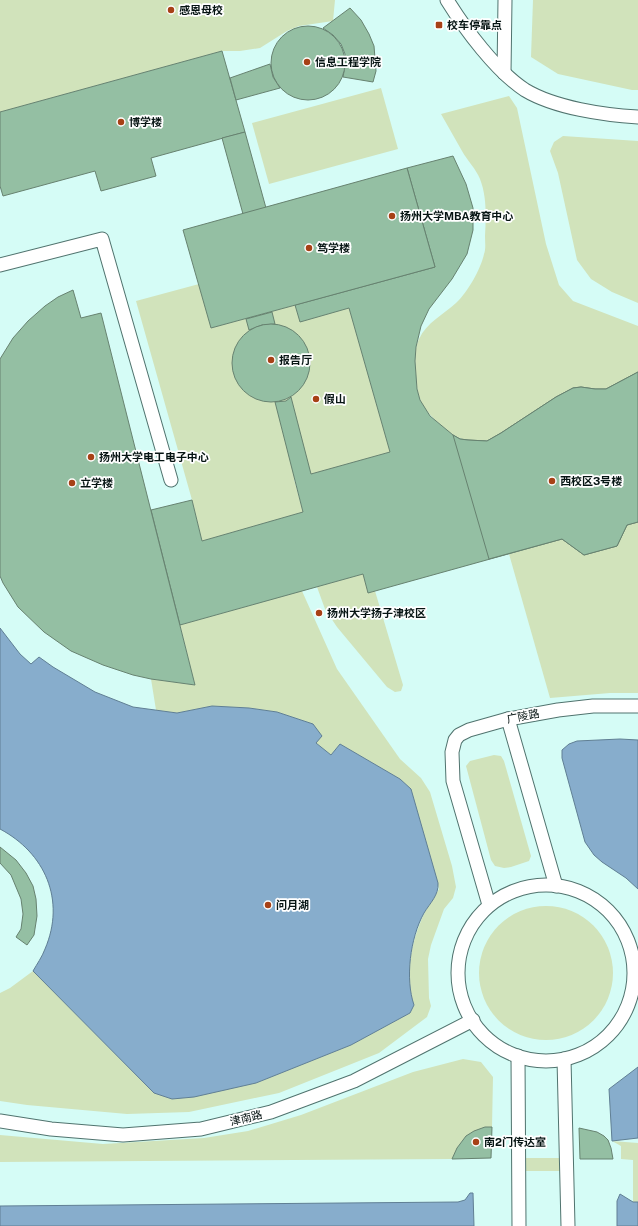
<svg xmlns="http://www.w3.org/2000/svg" width="638" height="1226" font-family="'Public Sans','Noto Sans SC',sans-serif">
	<rect width="100%" height="100%" fill="#d5fcf6"/>
	<!-- green -->
	<g fill="#d1e3bb">
		<path d="M0,0H335L333,21L299,26L287,31L260,48L240,51H222L0,112Z"/>
		<path d="M533,0H638V90H632L558,74L531,57Z"/>
		<path d="M381,88L398,149L269,184L252,123Z"/>
		<path d="M509,96L517,108L546,244L559,285L573,301L638,326V372L606,389H595L581,387L572,388L556,397L492,439C476,444 459,441 447,430C425,412 417,403 416,375C415,363 414,349 419,339C427,322 443,315 456,303C467,293 481,269 484,254C486,249 485,242 485,236C486,217 487,197 480,179C476,169 467,160 462,151C455,139 448,126 441,114Z"/>
		<path d="M563,136L638,141V303L612,292L591,279L577,260L558,173L550,151L554,142Z"/>
		<path d="M199,284L211,328L295,305L300,322L349,308L390,452L294,479L303,512L202,541L192,500L136,301Z"/>
		<path d="M638,522V693H610L550,698L509,554L562,539L584,555L627,525Z"/>
		<path d="M363,574L368,592L375,591L403,685L401,691L395,692L387,687L337,627L325,609L317,587Z"/>
		<path d="M302,591L337,669L400,759L421,778L430,792L452,866L456,887L453,898L444,909L431,945L428,959L429,998L431,1006L427,1017L379,1053L279,1093L189,1112L127,1114L27,1105L0,1101V993L10,988L33,971L154,1093L256,1083L351,1045L410,1013L414,1005C404,977 411,943 423,916C427,907 434,898 439,889L411,789L400,779L340,744L331,755L316,743L313,724L277,712L249,708L212,706L177,713L156,710L151,679L195,685L180,625Z"/>
		<path d="M494,755L501,756L504,761L531,856L529,861L511,867L504,868L495,866L491,860L466,766L470,761Z"/>
		<circle cx="546" cy="973" r="67"/>
		<path d="M463,1059L481,1062L493,1077L492,1127C469,1129 461,1139 452,1159L0,1162V1135L103,1144L204,1138L248,1131L301,1115L413,1072Z"/>
		<path d="M612,1141L638,1143V1202H633V1160L621,1159V1146Z"/>
		<rect x="522" y="1158" width="40" height="13"/>
	</g>
	<!-- water -->
	<g fill="#87adcc" stroke="#607f94">
		<path d="M0,628L20,654L31,664L39,657L53,667L95,692L133,707L177,713L212,706L249,708L277,712L313,724L322,736L316,743L331,755L340,744L400,779L411,789L438,883C439,895 430,903 424,913C410,938 405,979 414,1005L410,1013L351,1045L256,1083L194,1097L172,1099L154,1093L33,971C37,964 42,957 45,949C66,900 45,853 0,829Z"/>
		<path d="M620,739L638,740V889L626,878L602,862L594,855L585,842L562,758V750L569,744L577,741Z"/>
		<path d="M638,1067V1138L612,1141L609,1089Z"/>
		<path d="M470,1193H473L474,1226H0V1206L458,1202L465,1200Z"/>
		<path d="M620,1194L633,1202H638V1226H617V1201Z"/>
	</g>
	<!-- building -->
	<g fill="#94bfa3" stroke="#678270">
		<path d="M350,8L361,20L369,34L374,46L376,71L373,82L343,77L345,66V54L341,44L333,35L323,28Z"/>
		<circle cx="308" cy="63" r="37"/>
		<path d="M222,51L245,132L151,158L156,176L101,191L95,171L3,196L0,186V112Z"/>
		<path d="M270,64L273,77L280,88L236,100L230,78Z"/>
		<path d="M245,132L266,208L243,214L222,138Z"/>
		<path d="M453,156L466,184L473,208V230L467,254L452,279L429,309L421,326L416,347L415,361L417,389L420,400L430,416L453,435L460,439L468,440L487,441L501,433L556,397L573,388L581,387L595,389H606L638,372V522L627,525L617,546L584,555L562,539L368,593L363,574L180,625L151,510L192,500L202,541L303,512L275,402L286,401L291,397L311,474L390,452L349,308L300,322L295,305L435,267L407,168Z"/>
		<path d="M407,168L435,267L211,328L183,230Z"/>
		<path d="M73,290L81,318L101,313L195,685L151,679L133,675L103,665L71,651L44,632L18,607L3,583L0,576V359L13,338L28,321L45,306L58,297Z"/>
		<path d="M272,312L275,324L262,325L249,330L246,319Z"/>
		<circle cx="271" cy="363" r="39"/>
		<path d="M638,372V522L627,525L617,546L584,555L562,539L489,559L453,435L460,439L468,440L487,441L501,433L556,397L573,388L581,387L595,389H606Z"/>
		<path d="M0,847L16,860L26,873L33,886L36,899L37,916L34,935L27,945L16,937L21,929L23,914L21,899L11,875L0,863Z"/>
		<path d="M485,1127H492L491,1158L452,1159L457,1148L466,1136L474,1131Z"/>
		<path d="M579,1128L597,1132L604,1136L608,1140L611,1148L613,1159H580Z"/>
	</g>
	<g fill="none" stroke-linecap="round" stroke-linejoin="round">
		<!-- lane casing -->
		<g stroke="#50736e" stroke-width="15">
			<g id="lane">
				<path d="M447,0C465,29 496,71 525,90C555,108 604,115 638,117"/>
				<path d="M504,73L505,0"/>
				<path d="M0,265L102,239L171,480"/>
				<path d="M508,719L556,886"/>
				<circle cx="546" cy="973" r="88"/>
				<path d="M489,905L453,781L452,752L455,740L459,735L469,730L508,719L558,710L593,706H638"/>
				<path d="M518,1056L519,1226"/>
				<path d="M564,1059L568,1226"/>
				<path d="M0,1121L51,1129L123,1135L201,1129L271,1112L354,1081L473,1020"/>
			</g>
		</g>
		<!-- lane -->
		<use href="#lane" stroke="#fff" stroke-width="13"/>
	</g>
	<!-- markers -->
	<g fill="#a74116" stroke="#fff" stroke-width="1.5">
		<circle cx="171" cy="10" r="4"/>
		<rect x="435" y="21" width="8" height="8" rx="2"/>
		<circle cx="307" cy="62" r="4"/>
		<circle cx="121" cy="122" r="4"/>
		<circle cx="392" cy="216" r="4"/>
		<circle cx="309" cy="248" r="4"/>
		<circle cx="271" cy="360" r="4"/>
		<circle cx="316" cy="399" r="4"/>
		<circle cx="91" cy="457" r="4"/>
		<circle cx="552" cy="481" r="4"/>
		<circle cx="72" cy="483" r="4"/>
		<circle cx="319" cy="613" r="4"/>
		<circle cx="268" cy="905" r="4"/>
		<circle cx="476" cy="1142" r="4"/>
	</g>
	<g text-anchor="middle" dominant-baseline="central" stroke-width="3.5" stroke-linejoin="round" paint-order="stroke">
		<!-- poi labels -->
		<g font-size="11" font-weight="bold" fill="#061413" stroke="#fff" text-anchor="start">
			<text x="179" y="10">感恩母校</text>
			<text x="447" y="25">校车停靠点</text>
			<text x="315" y="62">信息工程学院</text>
			<text x="129" y="122">博学楼</text>
			<text x="400" y="216">扬州大学MBA教育中心</text>
			<text x="317" y="248">笃学楼</text>
			<text x="279" y="360">报告厅</text>
			<text x="324" y="399">假山</text>
			<text x="99" y="457">扬州大学电工电子中心</text>
			<text x="560" y="481">西校区3号楼</text>
			<text x="80" y="483">立学楼</text>
			<text x="327" y="613">扬州大学扬子津校区</text>
			<text x="276" y="905">问月湖</text>
			<text x="484" y="1142">南2门传达室</text>
		</g>
		<!-- street labels -->
		<g font-size="11" fill="#061413" stroke="#fff">
			<text transform="translate(523 716) rotate(-11)">广陵路</text>
			<text transform="translate(246 1118) rotate(-14)">津南路</text>
		</g>
	</g>
</svg>
